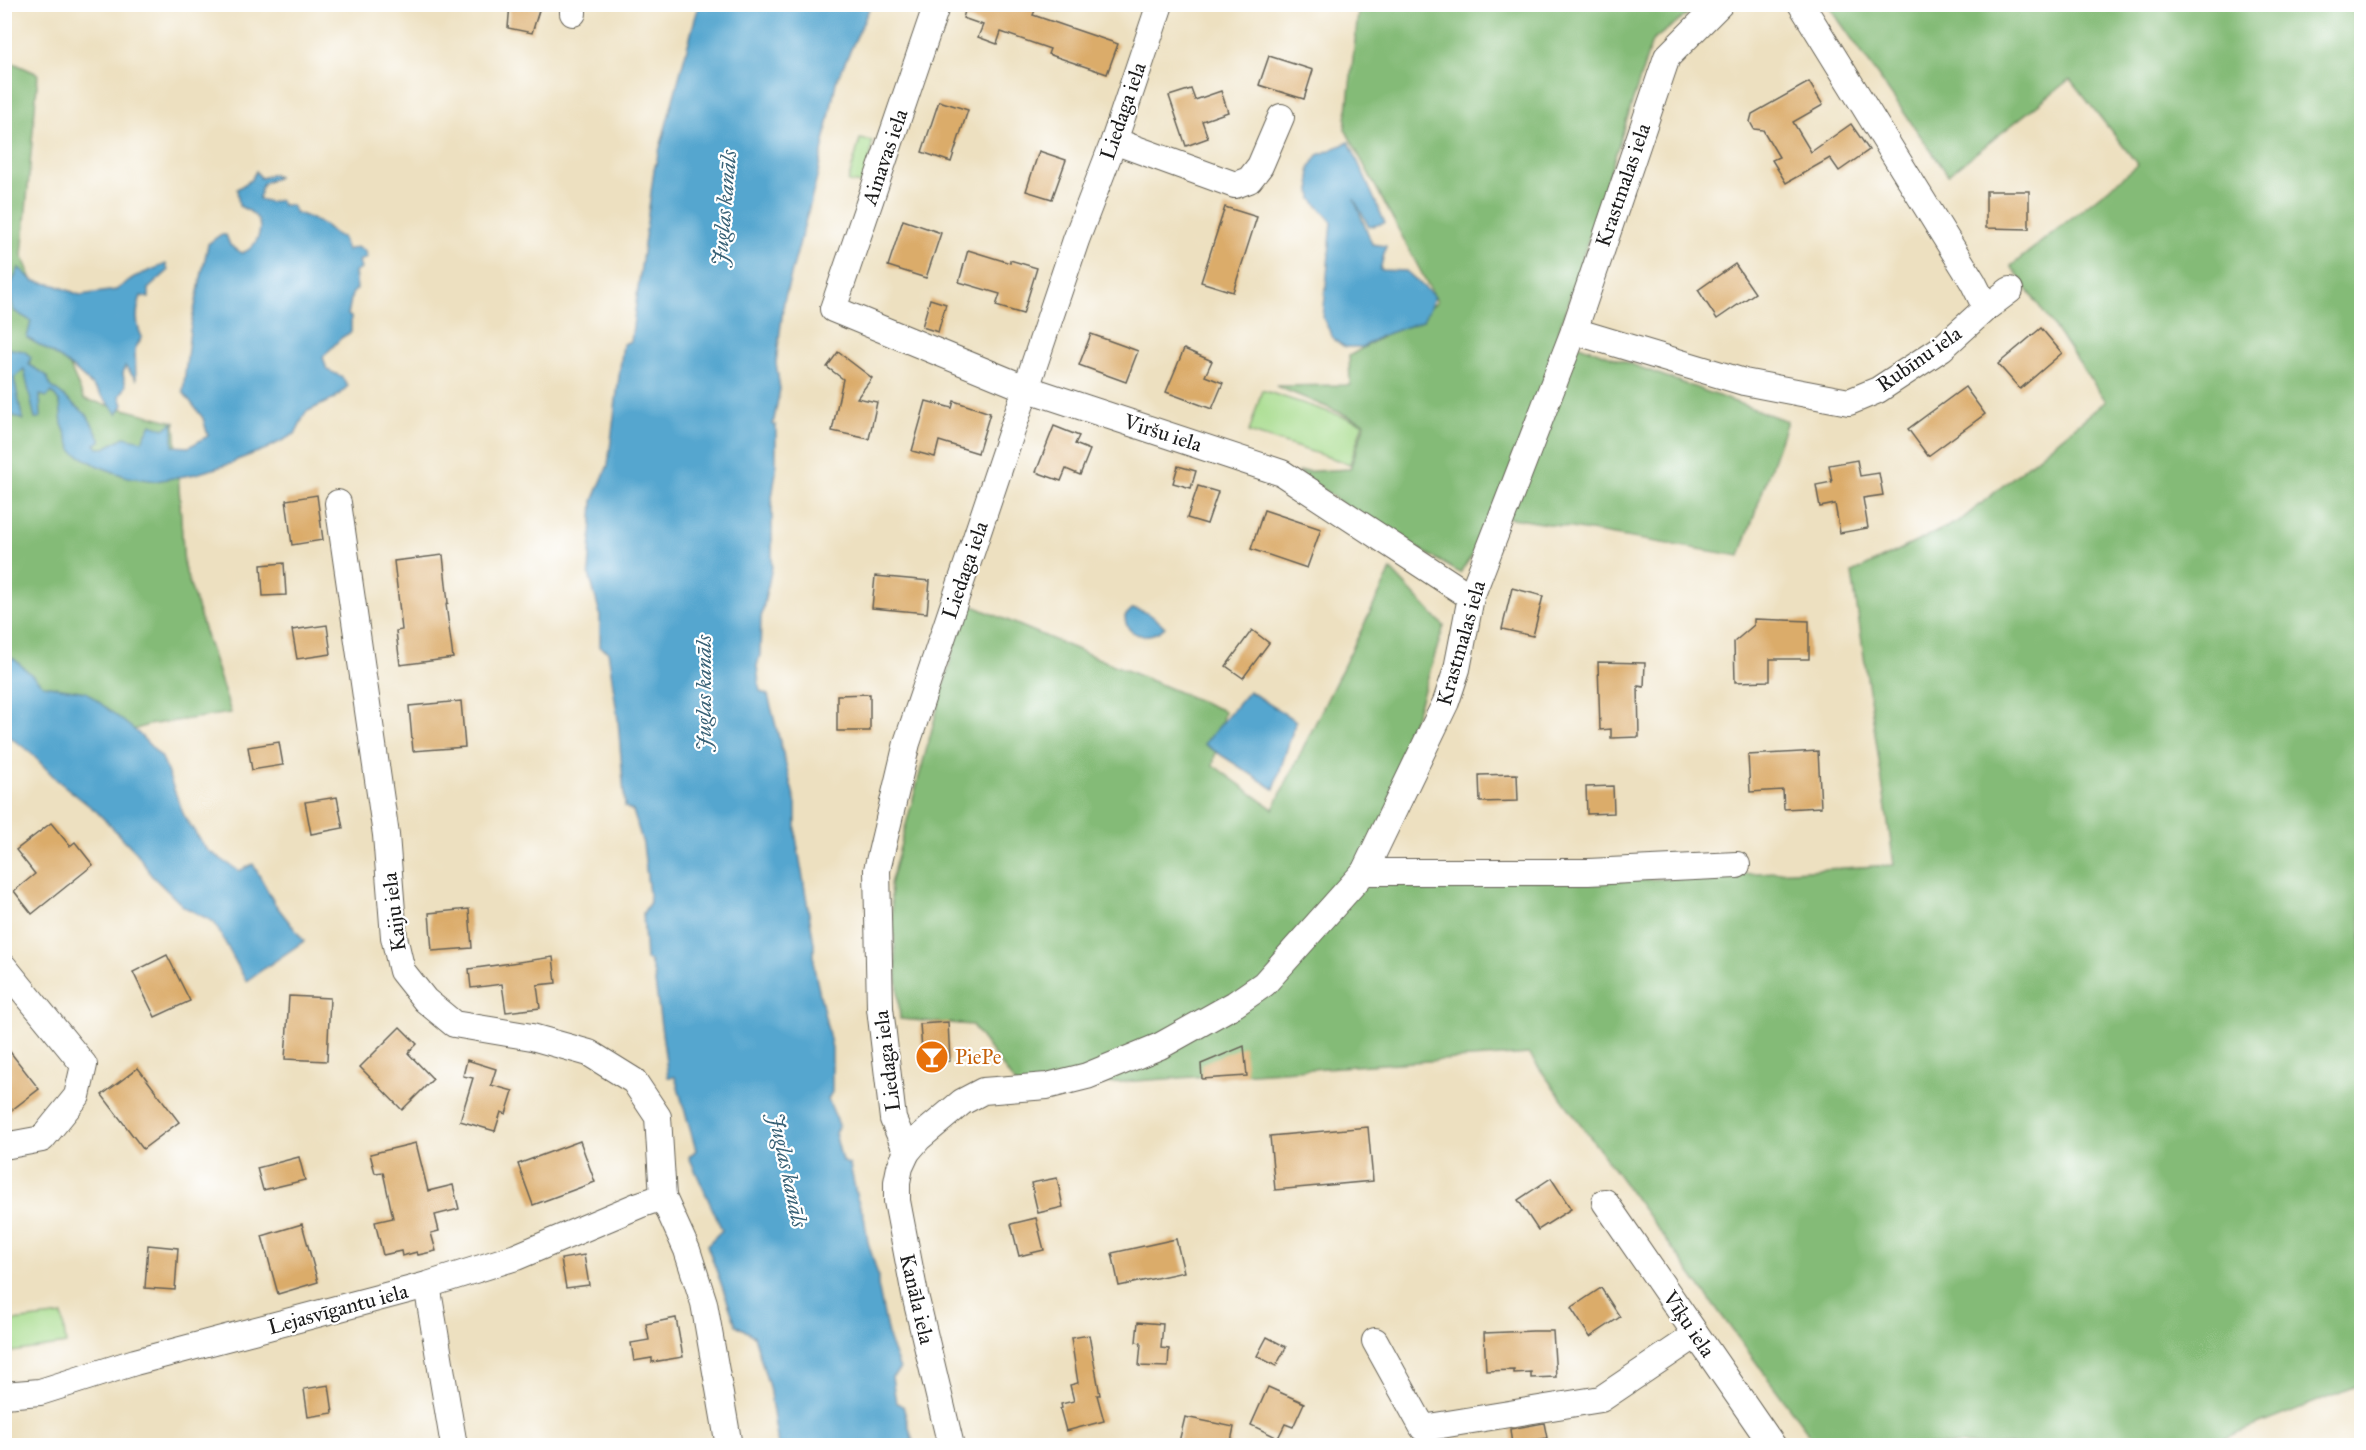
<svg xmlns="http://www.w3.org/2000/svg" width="2366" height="1450" font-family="'IM FELL Great Primer',serif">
	<rect width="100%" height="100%" fill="#fff"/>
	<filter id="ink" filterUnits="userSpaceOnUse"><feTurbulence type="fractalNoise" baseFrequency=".0167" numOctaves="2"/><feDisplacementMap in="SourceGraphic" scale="12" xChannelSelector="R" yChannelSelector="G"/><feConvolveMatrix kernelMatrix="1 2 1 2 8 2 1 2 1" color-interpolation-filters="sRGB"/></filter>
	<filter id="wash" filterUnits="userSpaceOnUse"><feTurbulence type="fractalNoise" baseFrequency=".008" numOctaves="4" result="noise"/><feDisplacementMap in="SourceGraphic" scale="24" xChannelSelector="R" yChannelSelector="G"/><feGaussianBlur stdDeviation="1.35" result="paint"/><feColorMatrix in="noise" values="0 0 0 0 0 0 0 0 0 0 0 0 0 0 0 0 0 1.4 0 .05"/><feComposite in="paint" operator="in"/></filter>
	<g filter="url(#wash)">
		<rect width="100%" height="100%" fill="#ede0c0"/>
		<!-- green -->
		<g fill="#a6db8b" stroke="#617c54" stroke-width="1.5">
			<path d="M860,139L872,141L871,156L861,184L848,182Z"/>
			<path d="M1262,390L1363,423L1350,464L1249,432Z"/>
			<path d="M62,1315L66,1344L5,1353V1322Z"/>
		</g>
		<!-- forest -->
		<g fill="#84bb77" stroke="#506c4a" stroke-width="1.5">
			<path d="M1359,5H1700L1652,41L1557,337L1787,421L1740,556L1499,516L1460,573L1347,507L1299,472L1350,469L1365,423L1276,386L1350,385L1349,356L1421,314L1437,302L1345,129Z"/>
			<path d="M1828,5H2361V1384L2207,1445H1817L1529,1054L1019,1089L972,1025L900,1019L890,884L966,603L1224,711L1213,765L1273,809L1391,570L1444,626L1390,798V879L1638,880L1894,865L1852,573L1961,520L2106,401L2011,266L2138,165L2070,79L1948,175Z"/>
			<path d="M9,61L38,74L22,256L84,399L175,422L184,566L231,713L148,725L62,754L5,722L4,65Z"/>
		</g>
		<!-- water -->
		<g fill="#54a6cf" stroke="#386176" stroke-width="1.5">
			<path d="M699,4L871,5L836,82L817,178L784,301L776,363L780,389L773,425H776V472L772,498V567L761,618L760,655L757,666L760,691L768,695L796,804V837L814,943V968L832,1048V1092L828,1099L839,1125L835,1133L842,1161L850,1165L857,1198L864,1216L868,1242L878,1275V1285L889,1340L900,1369L892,1377L896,1402L903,1406L914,1445H778L769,1387L754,1336L736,1325L707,1245L722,1230L689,1157L696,1150L675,1077H668L654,975L650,961L646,960L643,913L650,902L643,844L633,811L625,807L618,720L608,651L600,647V614L589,574L593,501L608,465L623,344L631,341L654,170Z"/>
			<path d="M1349,142L1385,223L1369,227L1354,199L1372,244L1386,246L1380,270L1406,271L1435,297L1423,321L1381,336L1363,347H1345L1334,340L1323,318L1332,222L1312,199L1309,169L1318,155Z"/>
			<path d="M256,171L261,178L273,174L278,177C264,184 261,180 259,199L270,202L280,200L282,205H291L296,213C302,214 319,222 324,225C331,229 333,235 342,237L347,250L356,247L364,250L367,257L359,261L361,269L355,272L357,289L352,294L348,315L351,317V332L341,338L323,357L327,370L341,376L348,386L335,398L306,412L295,434L266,449L237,460L233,463L196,474L156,481L127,477L98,466L73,452L62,424L60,403L52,392L47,397L40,395L41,417L35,419L24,369L14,378L23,420L5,412V348L24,351L31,357L29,365L46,375L51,386L87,415L101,441L95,444L98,448H105L124,437L142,441L151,424L164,429L173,422V446L189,447L208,436L203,418L183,392L190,330L208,244L220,235H226L230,245L242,253C257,248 267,226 253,214C249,210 243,208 239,206L237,189L251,180Z"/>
			<path d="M166,264L168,271L149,288V298L141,296C136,310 135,323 142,337L135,349L136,379L125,366L123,374L126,386L120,396L123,405L117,414C92,381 64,358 27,338L31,321L14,311L9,289L19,268L34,281L55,285L80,295L116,290L134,277Z"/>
			<path d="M1132,609C1145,609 1156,618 1165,627C1152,640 1125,639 1125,616Z"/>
			<path d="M4,655L14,659L43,685L86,692L137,732L162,758L184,816L206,849L239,871L253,864L275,904L304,941L246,981L214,922L184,907L151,875L137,853L97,812L57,780L28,750L5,734Z"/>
			<path d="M1249,691L1296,721L1274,789L1204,744Z"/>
		</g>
		<g id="blocks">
			<!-- building -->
			<g fill="#dbac6a">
				<path d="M510,4H541L532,33L508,28Z"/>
				<path d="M967,4H1027L1036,8L1033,15L1118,44L1107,74L1048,54L1050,49L1001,32L997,44L978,37L983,25L963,18Z"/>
				<path d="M1269,56L1313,70L1304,99L1259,85Z"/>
				<path d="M1809,82L1823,105L1793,122L1811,152L1851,124L1869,150L1839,171L1830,158L1786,183L1772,160L1779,157L1763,130L1754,129L1750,122L1752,114Z"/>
				<path d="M1191,89L1195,100L1221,91L1228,112L1202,121L1208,138L1186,146L1169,96Z"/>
				<path d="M939,101L968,110L951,162L922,152Z"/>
				<path d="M1039,151L1066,160L1052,199L1026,191Z"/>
				<path d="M1986,191H2029V229L1986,228Z"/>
				<path d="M1225,207L1257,217L1233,292L1201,282Z"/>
				<path d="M903,220L941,233L926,278L888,266Z"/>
				<path d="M968,250L1010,263V260L1037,268L1023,314L996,306L1000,294L959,282Z"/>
				<path d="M1735,264L1755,293L1717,319L1698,290Z"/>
				<path d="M930,299L946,304L938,332L922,327Z"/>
				<path d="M2041,328L2062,353L2020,389L1998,364Z"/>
				<path d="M1091,334L1138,351L1126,382L1079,365Z"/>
				<path d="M1184,349L1212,361L1205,376L1223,383L1212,409L1166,392Z"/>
				<path d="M838,352L872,378L857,398L877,402L869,439L832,431L843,379L827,367Z"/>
				<path d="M1965,387L1985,414L1928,456L1908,429Z"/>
				<path d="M926,401L952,408L954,401L990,413L978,453L939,441L935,457L912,451Z"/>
				<path d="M1054,426L1079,436L1075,444L1090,450L1080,475L1066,469L1061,481L1036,472Z"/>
				<path d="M1857,460L1860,476L1879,473L1883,495L1863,498L1868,528L1840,533L1835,504L1820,507L1816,485L1832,482L1829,465Z"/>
				<path d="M1178,466L1196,471L1191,488L1173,483Z"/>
				<path d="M1198,486L1218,492L1207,524L1187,518Z"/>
				<path d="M317,495L323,540L292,545L286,500Z"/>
				<path d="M1264,510L1321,529L1307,568L1251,549Z"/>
				<path d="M443,555L448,603L446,604L453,658L400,665L396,631L402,630L394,561Z"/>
				<path d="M284,563L286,595L263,596L261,565Z"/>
				<path d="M875,576L930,581L927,613L872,608Z"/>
				<path d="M1512,588L1543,596L1533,636L1502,629Z"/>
				<path d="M1754,619L1809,621V659H1770V681L1735,682L1734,642L1754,625Z"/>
				<path d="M327,625L331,654L297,659L292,630Z"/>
				<path d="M1252,630L1269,643L1243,678L1226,666Z"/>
				<path d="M1598,662L1645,663L1644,687L1638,686L1639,737L1611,738V729L1600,730Z"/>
				<path d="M870,694V731H837V695Z"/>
				<path d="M461,701L465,747L413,751L409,706Z"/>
				<path d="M279,742L283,765L252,770L248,747Z"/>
				<path d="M1818,751L1821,807L1784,809L1783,790L1750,792L1748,755Z"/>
				<path d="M1517,774L1518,801L1480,802L1479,775Z"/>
				<path d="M1613,786L1614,813L1587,814L1586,787Z"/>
				<path d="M337,797L343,828L311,834L305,802Z"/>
				<path d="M51,823L70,846L75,842L93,865L32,914L14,891L35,874L16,850Z"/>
				<path d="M469,909L472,948L432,951L429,913Z"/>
				<path d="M167,955L190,1001L155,1017L133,972Z"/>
				<path d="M553,957L556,983L537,985L540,1008L506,1012L502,984L471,988L469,969Z"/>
				<path d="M289,996L330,998L327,1061L285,1059Z"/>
				<path d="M948,1022L950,1061L923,1063L920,1024Z"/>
				<path d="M400,1027L417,1044L408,1053L433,1079L402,1110L360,1067Z"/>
				<path d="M4,1044L39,1089L4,1116Z"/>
				<path d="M1244,1046L1247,1076L1202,1079L1201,1064Z"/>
				<path d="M467,1060L496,1069L491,1085L513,1091L506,1114L501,1112L495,1131L460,1121L473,1078L463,1076Z"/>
				<path d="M138,1068L179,1122L143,1149L102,1095Z"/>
				<path d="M1368,1127L1373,1181L1275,1190L1270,1136Z"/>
				<path d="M580,1141L595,1182L533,1205L518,1164Z"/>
				<path d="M416,1143L428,1191L453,1185L459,1209L435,1215L439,1231L431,1233L436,1251L418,1255L417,1252L402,1256L401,1251L383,1255L375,1222L393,1218L383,1172L375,1173L370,1154Z"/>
				<path d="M299,1157L305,1180L263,1190L257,1168Z"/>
				<path d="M1057,1178L1063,1207L1038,1213L1031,1183Z"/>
				<path d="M1551,1178L1571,1209L1538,1230L1518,1200Z"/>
				<path d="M1036,1218L1044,1250L1019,1256L1011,1224Z"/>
				<path d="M302,1224L318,1282L278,1294L262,1236Z"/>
				<path d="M1176,1239L1184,1272L1119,1286L1112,1253Z"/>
				<path d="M148,1245L178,1248L175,1290L145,1288Z"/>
				<path d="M584,1255L589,1285L566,1288L561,1259Z"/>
				<path d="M1601,1288L1620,1317L1590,1337L1571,1308Z"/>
				<path d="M676,1318L683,1357L652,1362V1358L634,1361L631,1343L649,1340L646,1324Z"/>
				<path d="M1138,1322L1163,1324L1161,1348L1169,1349L1168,1367L1139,1366L1141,1343L1136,1342Z"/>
				<path d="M1533,1331H1553L1556,1377L1531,1378V1372L1514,1373V1370L1486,1371L1484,1333Z"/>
				<path d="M1089,1335L1100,1395H1097L1104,1421L1066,1431L1060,1409L1062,1408L1061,1404L1074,1401L1070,1385L1078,1383L1071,1338Z"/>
				<path d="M1267,1337L1286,1347L1276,1366L1257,1356Z"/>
				<path d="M329,1385L333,1413L308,1417L304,1389Z"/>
				<path d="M1268,1387L1304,1403L1293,1427L1285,1424L1278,1438L1251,1425Z"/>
				<path d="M1185,1417L1234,1427L1230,1446H1178Z"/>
				<path d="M1544,1423L1547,1438L1512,1445L1510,1429Z"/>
			</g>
		</g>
	</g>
	<g filter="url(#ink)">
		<use href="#blocks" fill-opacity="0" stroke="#656155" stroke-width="1.5"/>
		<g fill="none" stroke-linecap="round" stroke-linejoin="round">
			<!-- minor casing -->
			<g stroke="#656155" stroke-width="28">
				<g id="minor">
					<path d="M573,4V13"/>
					<path d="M937,4L833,309L1025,388L1282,473L1471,597"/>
					<path d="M1114,141L1235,185L1249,180L1260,166L1281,117"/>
					<path d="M1986,308L2010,290"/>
					<path d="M1574,331L1744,382L1849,402L1878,390L1942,348L1986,308L1973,282L1801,4"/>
					<path d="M338,503L386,835L394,937L402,971L425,1000L454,1024L532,1037L589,1053L634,1081L658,1117L663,1197L687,1250L704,1303L729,1446"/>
					<path d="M1364,872H1588L1737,865"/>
					<path d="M4,967L84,1065L77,1096L42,1139L4,1146"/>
					<path d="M907,1152L893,1119L880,1008L877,870L907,743L1076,240L1114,141L1160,4"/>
					<path d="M1605,1202L1773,1446"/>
					<path d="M427,1285L454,1446"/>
					<path d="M1375,1341L1423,1428L1601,1399L1696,1335"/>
					<path d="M4,1395L40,1392L135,1362L427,1285L516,1257L639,1205L663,1197"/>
					<path d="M951,1446L915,1295L897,1201V1182L900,1167L907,1152L919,1138L962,1102L983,1091L1047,1086L1087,1076L1160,1046L1235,1004L1264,984L1364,872L1446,702L1457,669L1471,597L1574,331L1667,57L1720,4"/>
				</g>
			</g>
			<!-- minor -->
			<use href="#minor" stroke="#fff" stroke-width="26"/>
		</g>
	</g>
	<!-- icons -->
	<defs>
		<g id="bar-disc" transform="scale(1.725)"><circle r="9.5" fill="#e8710a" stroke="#fff"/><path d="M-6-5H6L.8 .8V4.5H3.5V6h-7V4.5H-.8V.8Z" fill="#fff"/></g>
	</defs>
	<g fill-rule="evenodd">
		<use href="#bar-disc" x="932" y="1057"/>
	</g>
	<g text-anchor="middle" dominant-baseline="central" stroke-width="4.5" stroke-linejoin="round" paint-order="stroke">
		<!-- street labels -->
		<g font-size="21" fill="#1c1c1c" stroke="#fff">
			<text transform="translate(1123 111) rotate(-71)">Liedaga iela</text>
			<text transform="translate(885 157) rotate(-71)">Ainavas iela</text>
			<text transform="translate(1623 185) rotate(-71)">Krastmalas iela</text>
			<text transform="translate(1919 359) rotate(-35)">Rubīnu iela</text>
			<text transform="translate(1163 433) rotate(18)">Viršu iela</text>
			<text transform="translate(965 570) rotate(-71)">Liedaga iela</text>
			<text transform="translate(1461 643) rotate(-74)">Krastmalas iela</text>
			<text transform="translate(394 912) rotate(-97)">Kaiju iela</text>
			<text transform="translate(887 1061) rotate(-97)">Liedaga iela</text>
			<text transform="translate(917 1299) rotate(77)">Kanāla iela</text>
			<text transform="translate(338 1309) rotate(-15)">Lejasvīgantu iela</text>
			<text transform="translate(1689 1324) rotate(56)">Vīķu iela</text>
		</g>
		<!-- food labels -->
		<g font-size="21" fill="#c56008" stroke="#fff" text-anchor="start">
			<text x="955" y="1057">PiePe</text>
		</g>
		<!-- water labels -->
		<g font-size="22" font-style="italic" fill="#386176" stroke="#fff">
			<text transform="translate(724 208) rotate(-85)">Juglas kanāls</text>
			<text transform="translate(703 693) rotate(-90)">Juglas kanāls</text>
			<text transform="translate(788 1170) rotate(78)">Juglas kanāls</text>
		</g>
	</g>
	<!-- margin -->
	<rect width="2366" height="1450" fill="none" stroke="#fff" stroke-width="24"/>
</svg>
